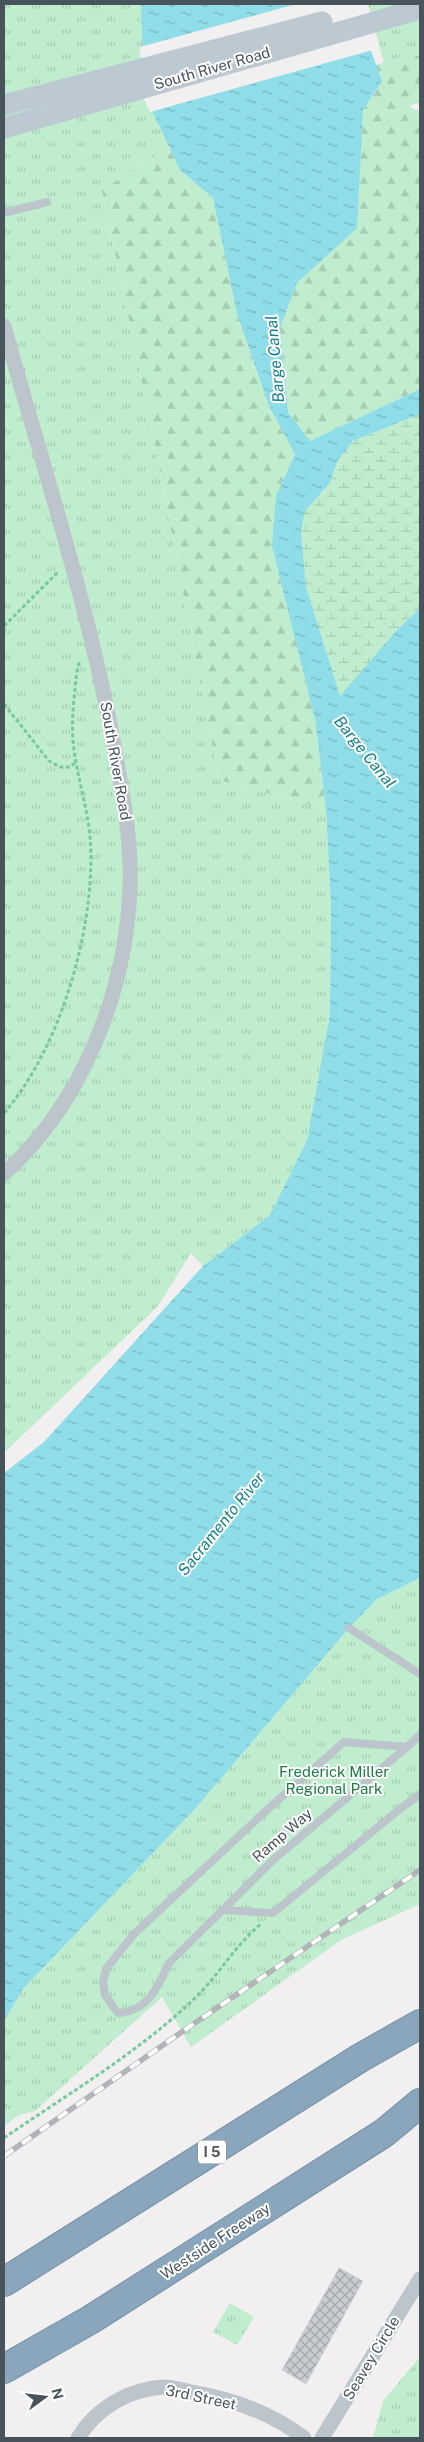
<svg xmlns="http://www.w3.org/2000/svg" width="424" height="2442" font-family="'Public Sans',sans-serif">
	<defs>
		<pattern id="grass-tufts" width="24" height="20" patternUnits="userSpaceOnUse" patternTransform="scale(1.25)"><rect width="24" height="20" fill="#bfedcd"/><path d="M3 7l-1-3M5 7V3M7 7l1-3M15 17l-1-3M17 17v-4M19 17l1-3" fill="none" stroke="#a6cdb2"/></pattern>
		<pattern id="forest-firs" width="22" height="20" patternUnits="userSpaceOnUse" patternTransform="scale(1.25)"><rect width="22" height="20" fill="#bfedcd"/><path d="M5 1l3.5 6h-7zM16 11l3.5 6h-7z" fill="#a6cdb2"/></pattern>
		<pattern id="wetland-marsh" width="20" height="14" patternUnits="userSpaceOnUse" patternTransform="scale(1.25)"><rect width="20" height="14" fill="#bfedcd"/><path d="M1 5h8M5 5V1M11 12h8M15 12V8" fill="none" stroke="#a6cdb2"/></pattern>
		<pattern id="water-ripples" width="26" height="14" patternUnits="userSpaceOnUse" patternTransform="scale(1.25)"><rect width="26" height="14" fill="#8edde8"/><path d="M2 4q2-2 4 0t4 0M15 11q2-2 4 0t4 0" fill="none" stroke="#76b6bf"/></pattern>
		<pattern id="building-cross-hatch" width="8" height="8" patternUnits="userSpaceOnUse" patternTransform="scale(1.25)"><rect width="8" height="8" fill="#c9cdd1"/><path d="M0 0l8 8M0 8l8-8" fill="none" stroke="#a5a9ad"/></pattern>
	</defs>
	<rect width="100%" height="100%" fill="#f1efef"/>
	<!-- grass -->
	<g fill="url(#grass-tufts)">
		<path d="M4,4H141L144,94L169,147L102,190L157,456L219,780L326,809L331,905L330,1014L307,1140L270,1215L203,1266L191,1253L158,1306L4,1453Z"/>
		<path d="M368,4H420V57H400L384,63Z"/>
		<path d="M420,1578V1904L341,1940L191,2047L162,1997L35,2111L19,2115L4,2126V2021L23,1989L195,1809L349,1628L377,1599Z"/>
		<path d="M230,2303L254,2317L237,2345L213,2332Z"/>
		<path d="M420,2357V2438H373L383,2401Z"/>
	</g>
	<!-- forest -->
	<g fill="url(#forest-firs)">
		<path d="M419,56L420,102L409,106L420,112V389L310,441L288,412L280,328L297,283L356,228L363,110L382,81L376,65L400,57Z"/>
		<path d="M169,147L180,170L213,198L237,314L269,406L295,454L276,496L315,719L326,809L219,780L157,456L102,190Z"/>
	</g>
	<!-- wetland -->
	<path fill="url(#wetland-marsh)" d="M420,414V608L397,630L340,697L306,587L301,530L305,511L330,483L337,462L353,441Z"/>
	<!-- water -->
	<path fill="url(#water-ripples)" d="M141,4H354L382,81L363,110L357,228L297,283L280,328L288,412L310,441L420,389V414L353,441L337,462L330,483L305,511L301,531L306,587L340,696L397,630L420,608V1578L377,1599L349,1628L195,1809L23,1989L4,2021V1473L44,1442L203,1266L270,1215L307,1140L330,1014L331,905L326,809L315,719L272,546L276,496L295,454L269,406L237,314L213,198L180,170L144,94Z"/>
	<!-- pier -->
	<path fill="#f1efef" d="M296,4H357L373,50L150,112L142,95L140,47Z"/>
	<!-- building -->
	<path fill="url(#building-cross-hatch)" stroke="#d3d6da" d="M339,2268L363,2281L306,2384L282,2370Z"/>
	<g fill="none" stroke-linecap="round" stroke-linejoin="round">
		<!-- highway casing -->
		<g stroke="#7491a8" stroke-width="30">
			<g id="highway">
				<path d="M4,2282L360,2058L420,2024"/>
				<path d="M4,2369L90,2320L384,2133L420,2103"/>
			</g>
		</g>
		<!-- path -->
		<g stroke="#78ca9b" stroke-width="3" stroke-dasharray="4 2.5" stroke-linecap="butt">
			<path d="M4,626L59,571"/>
			<path d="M4,704L49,761L60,767H70L76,762"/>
			<path d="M4,1113C61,1048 97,923 90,837C88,811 80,787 76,762C71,738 72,714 75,690C76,680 76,670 80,661"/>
			<path d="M4,2138C69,2093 138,2053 195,1998C219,1975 235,1945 261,1924"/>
		</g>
		<!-- lane -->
		<g stroke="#bbc5cb" stroke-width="8">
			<path d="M4,213L47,202"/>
			<path d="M349,1628L420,1674"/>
			<path d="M407,1747L344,1742L269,1808L134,1934L106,1969L103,1982L105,1995L118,2013C146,2012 159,1987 168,1964L272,1861L407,1747L420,1735"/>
			<path d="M222,1910L273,1913L400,1809L420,1794"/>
		</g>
		<!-- street -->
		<g stroke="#bbc5cb" stroke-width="15">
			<path d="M4,326C42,464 88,603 114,745C122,792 132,840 130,888C126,993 82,1103 4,1174"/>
			<path d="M78,2438C96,2408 129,2389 164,2387C173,2387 182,2390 191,2392C231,2399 271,2412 304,2438"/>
			<path d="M322,2438L420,2279"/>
		</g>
		<!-- secondary -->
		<g stroke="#bdc9d2" stroke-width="21">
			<path d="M4,105L322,22"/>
			<path d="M4,128L420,9"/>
		</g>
		<!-- highway -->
		<use href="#highway" stroke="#89a6bc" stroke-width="28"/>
		<!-- rail casing -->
		<g stroke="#b1b5b9" stroke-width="5.5">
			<path id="rail" d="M4,2156L186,2029L420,1870"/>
		</g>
		<!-- rail -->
		<use href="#rail" stroke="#fff" stroke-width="4" stroke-dasharray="11" stroke-linecap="butt"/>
	</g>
	<g text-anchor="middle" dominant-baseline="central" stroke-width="4" stroke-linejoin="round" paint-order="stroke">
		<!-- shield labels -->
		<rect fill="#fff" stroke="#7f878d" stroke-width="1" x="198" y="2140.5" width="28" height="23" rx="4"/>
		<g font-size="14" font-weight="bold" fill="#48545c">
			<text x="212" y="2152">I 5</text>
		</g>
		<!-- street labels -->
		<g font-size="15" fill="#48545c" stroke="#fff">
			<text transform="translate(212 68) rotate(-16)">South River Road</text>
			<text transform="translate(116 761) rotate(80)">South River Road</text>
			<text transform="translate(282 1835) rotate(-41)">Ramp Way</text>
			<text transform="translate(215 2241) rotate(-33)">Westside Freeway</text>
			<text transform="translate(371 2358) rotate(-59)">Seavey Circle</text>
			<text transform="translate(201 2397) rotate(12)">3rd Street</text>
		</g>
		<!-- park labels -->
		<g font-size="15" fill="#1b7b43" stroke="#fff">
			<text x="334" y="1771">Frederick Miller<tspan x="334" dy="17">Regional Park</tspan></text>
		</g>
		<!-- water labels -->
		<g font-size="16" font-style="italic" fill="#127f8e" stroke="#fff">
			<text transform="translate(275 359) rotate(-95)">Barge Canal</text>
			<text transform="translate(365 752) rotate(51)">Barge Canal</text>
			<text transform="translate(221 1524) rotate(-51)">Sacramento River</text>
		</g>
	</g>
	<!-- border -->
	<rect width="424" height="2442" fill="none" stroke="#48545c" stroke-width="10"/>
	<!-- north arrow -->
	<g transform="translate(45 2397) rotate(75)" stroke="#ffffff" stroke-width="4" paint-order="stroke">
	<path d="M0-4L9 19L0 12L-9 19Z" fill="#48545c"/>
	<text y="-8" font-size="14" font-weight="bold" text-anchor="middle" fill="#48545c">N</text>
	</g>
</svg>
